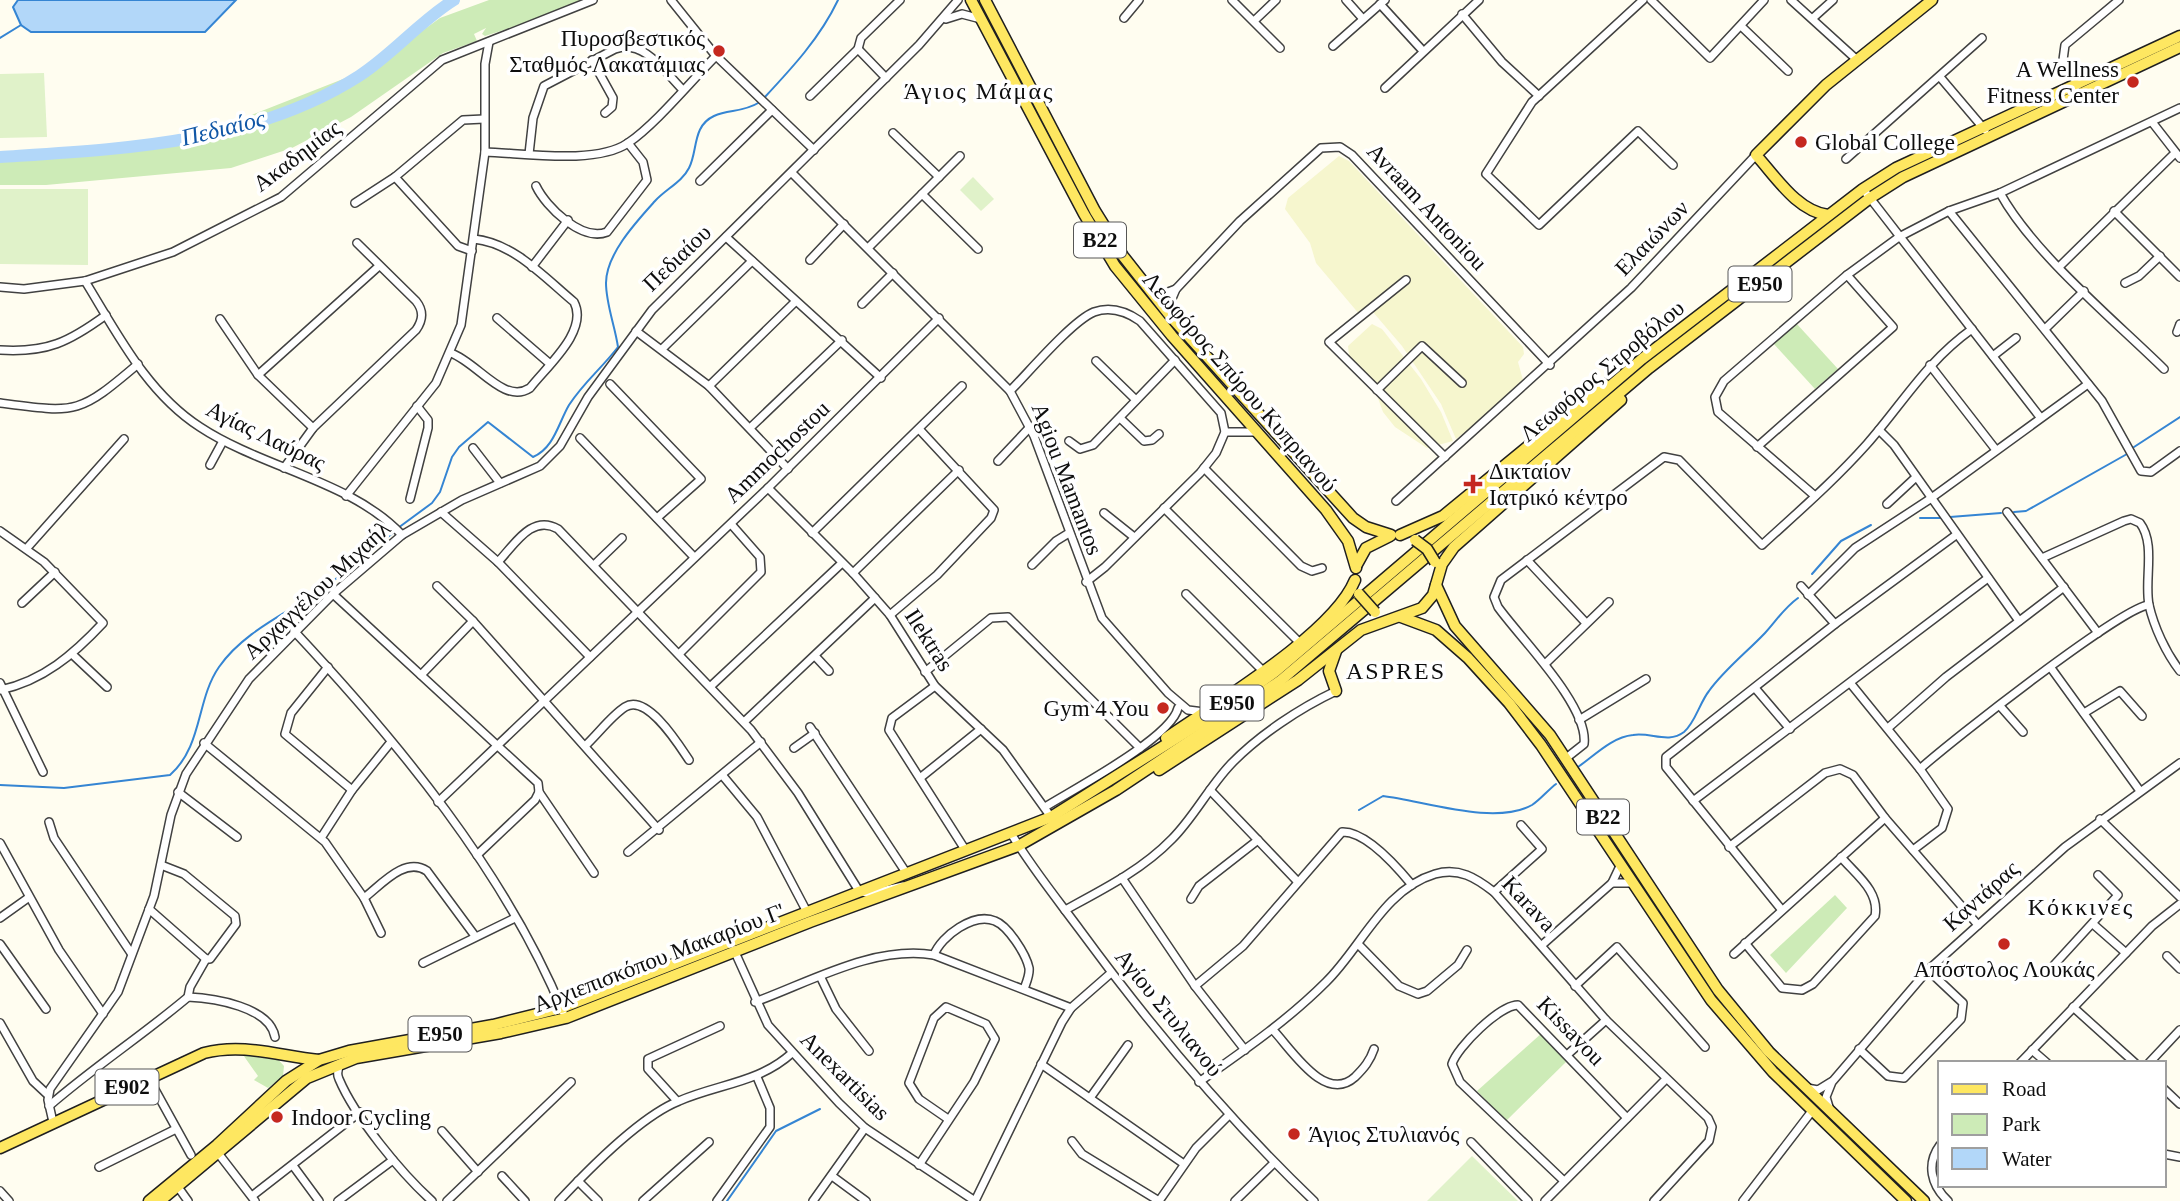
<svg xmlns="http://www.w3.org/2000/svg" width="2180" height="1201" font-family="Georgia,serif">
	<rect width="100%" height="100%" fill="#fffdf0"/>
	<!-- farmland -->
	<g fill="#f6f6ce">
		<path d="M1339,156L1349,161L1523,347L1524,354L1518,362L1523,380L1491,412L1456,439L1441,404L1402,346L1373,312L1360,315L1316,263L1310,243L1285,209L1288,198Z"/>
		<path d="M1372,324L1382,329L1421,379L1441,412L1453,441L1427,448L1395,427L1383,412L1374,387L1349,356L1348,346Z"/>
	</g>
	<!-- green -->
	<g fill="#cdebb7">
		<path d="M489,0H582L538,19L485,36L482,34L486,28L474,34L477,41L443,53L351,117L292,148L231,168L46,185H0V161L103,153L180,143L371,68L440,18Z"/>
		<path d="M1796,323L1838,369L1815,389L1773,343Z"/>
		<path d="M1835,895L1847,908L1786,973L1770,955Z"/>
		<path d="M1542,1033L1566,1062L1506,1121L1477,1091Z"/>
		<path d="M241,1052L275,1056L284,1066L283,1076L268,1088L254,1080L258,1076Z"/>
	</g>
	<!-- pitch -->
	<g fill="#e0f2c9">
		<path d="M44,73L47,137L0,138V74Z"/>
		<path d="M973,177L994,199L981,211L960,190Z"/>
		<path d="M0,189H88V265L0,264Z"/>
		<path d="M1472,1156L1518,1201H1427Z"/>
	</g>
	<!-- water -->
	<path fill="#b2d7f9" stroke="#3585d3" stroke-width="2" d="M18,0H236L205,32H31L21,25L13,7Z"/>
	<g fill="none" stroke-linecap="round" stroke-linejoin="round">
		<!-- stream -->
		<g stroke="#3585d3" stroke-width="2">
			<path d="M0,38L21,25"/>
			<path d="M764,98C792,68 820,38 838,0"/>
			<path d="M2134,447L2180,417"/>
			<path d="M2014,512L2026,511L2127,454"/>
			<path d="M1950,517L2001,513"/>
			<path d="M1920,518H1940"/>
			<path d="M398,528L432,503L440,492L452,457L459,447L488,422L533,457C554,448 558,424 569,405C584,382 602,368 618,347C615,326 606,304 606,283C606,254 637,221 655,201C666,189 682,182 689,168C698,151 692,126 714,116C729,109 742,113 760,102"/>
			<path d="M1812,574L1841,541L1871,525"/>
			<path d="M332,582L394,532"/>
			<path d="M1578,767C1595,755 1612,737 1633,735C1651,732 1668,744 1684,732C1695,723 1700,702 1709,691C1724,670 1747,652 1765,633C1776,621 1784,608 1798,598"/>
			<path d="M0,785L64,788L170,775C203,746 196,700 219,667C244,631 288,613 322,589"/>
			<path d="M1359,810L1383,796C1424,801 1495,826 1532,805C1540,800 1548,790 1556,784"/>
			<path d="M727,1201L776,1131L820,1109"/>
		</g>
		<!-- river -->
		<path stroke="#b2d7f9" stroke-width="12" d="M0,157C122,149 253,144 359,76C393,54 420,21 454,0"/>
		<!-- minor casing -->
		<g stroke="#414141" stroke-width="10">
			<g id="minor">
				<path d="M671,0L716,56L814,150"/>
				<path d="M1232,0L1280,48"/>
				<path d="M1346,0L1363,19"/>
				<path d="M1643,0L1532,102L1486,174L1539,225L1638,131L1673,165"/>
				<path d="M1651,0L1710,58L1764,0"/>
				<path d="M1791,0L1856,59"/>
				<path d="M1380,4L1423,51"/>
				<path d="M1462,14L1502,62L1539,96"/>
				<path d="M1124,18L1139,0"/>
				<path d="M1813,18L1833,0"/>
				<path d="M946,19L962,14L981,19"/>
				<path d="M1254,21L1276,0"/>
				<path d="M1741,26L1788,71"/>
				<path d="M1333,46L1385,0"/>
				<path d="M858,49L886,78"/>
				<path d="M592,60L613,98L612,107L605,113"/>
				<path d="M1940,77L1985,130"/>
				<path d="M2078,85L2063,60L2065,45L2119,0"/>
				<path d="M1385,88L1479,0"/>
				<path d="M810,96L858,49L861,38L900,0"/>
				<path d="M2152,122L2180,158"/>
				<path d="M893,133L939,177"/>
				<path d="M485,152C523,153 596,165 628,143C655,125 692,80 716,56"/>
				<path d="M529,154L533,118L544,86L615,49C643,38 665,72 682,89"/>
				<path d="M1846,159L1982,38"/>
				<path d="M792,173L1010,391L1034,436L1102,618L1168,693L1188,710L1204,712"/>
				<path d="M395,177L458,246L472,251"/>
				<path d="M700,181L772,110"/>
				<path d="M536,186C546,207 582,242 607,232L647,180L643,162L628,143"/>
				<path d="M1863,189L2040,417"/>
				<path d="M2000,193C2033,253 2114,320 2164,369"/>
				<path d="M922,194L978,249"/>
				<path d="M355,203L395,177L463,120L484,119"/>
				<path d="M1949,211L2102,401L2141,471L2151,472L2180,451"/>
				<path d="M2114,211L2180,277"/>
				<path d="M726,237L881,378"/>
				<path d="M868,248L960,156"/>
				<path d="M810,260L844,224"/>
				<path d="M2060,266L2175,153"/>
				<path d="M532,267L568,220"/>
				<path d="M1406,280L1329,342L1445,457"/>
				<path d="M85,281C117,333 147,393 200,427C262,468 352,481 402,535"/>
				<path d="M2125,283L2139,276L2160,256"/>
				<path d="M0,287L24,289L85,281L173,252L281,197L442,60L593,0"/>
				<path d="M1151,292L1163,294L1176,289"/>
				<path d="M862,304L893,273"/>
				<path d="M1171,316L1170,303L1176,289L1240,221L1321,148L1340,147L1352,155L1550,365"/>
				<path d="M497,318L549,363"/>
				<path d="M220,319L258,375L313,428"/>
				<path d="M2045,329L2084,291"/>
				<path d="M636,331L709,386L788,469"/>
				<path d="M2177,332L2180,324"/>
				<path d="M662,349L752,261"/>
				<path d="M0,350C47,353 69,342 106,315"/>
				<path d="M451,353C478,363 504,405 530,388C547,366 589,331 574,302C545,278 514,243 474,239"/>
				<path d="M1993,356L2016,338"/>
				<path d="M1096,361L1136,400"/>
				<path d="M1930,365L1996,450"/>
				<path d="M258,375L379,266"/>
				<path d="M610,384L701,479L657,518"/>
				<path d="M709,386L795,302"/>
				<path d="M1377,390L1422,346L1462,383"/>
				<path d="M1010,391C1029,372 1072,321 1094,312C1111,306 1127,312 1140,321L1221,413L1225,432L1216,453L1200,473L1105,567L1086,582"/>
				<path d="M0,403C77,413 78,415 138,364"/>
				<path d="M1120,418L1144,441L1152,440L1159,434"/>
				<path d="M751,427L842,340"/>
				<path d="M1879,430L1894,445L2019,621"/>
				<path d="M1225,432H1258"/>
				<path d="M580,438L694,557"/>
				<path d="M1069,441L1080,449L1093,445L1175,360"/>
				<path d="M1757,447L1893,327L1847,275"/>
				<path d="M473,448L500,483"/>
				<path d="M998,461L1030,427"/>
				<path d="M210,465L223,441"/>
				<path d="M284,468L313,428L416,330C423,320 424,311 416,301L357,243"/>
				<path d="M1204,468L1301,566L1312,571L1322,568"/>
				<path d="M768,488L853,573L890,615L935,686L1003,750L1051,817"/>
				<path d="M346,496L436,383L461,325L485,152V64L489,42"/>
				<path d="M1815,496L1718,412L1715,397L1724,381L1847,275L1899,237L1949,211L2000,193L2180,108"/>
				<path d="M410,499L428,428V420L417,406"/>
				<path d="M1396,501L1631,288L1756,155"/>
				<path d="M1887,504L1915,478"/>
				<path d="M1164,508L1299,642"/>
				<path d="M441,512L498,562L590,657"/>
				<path d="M2007,512L2098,633"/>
				<path d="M1104,513L1134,537"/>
				<path d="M0,531L44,562L103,623C74,654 43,681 0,690"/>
				<path d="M812,533L962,386"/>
				<path d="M27,548L124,439"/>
				<path d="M2042,558L2124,521L2131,519L2140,523C2156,544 2144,580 2149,605C2154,627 2166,653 2180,671"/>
				<path d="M1527,560L1586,623"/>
				<path d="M498,562C515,544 532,514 558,529L751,730L798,793L859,891L869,894L903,886"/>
				<path d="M594,565L622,538"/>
				<path d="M1032,565L1056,541L1069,533"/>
				<path d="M853,573L959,470"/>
				<path d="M437,586L473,621L659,830"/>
				<path d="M1801,586L1835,624"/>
				<path d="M333,594L538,783L539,792L535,800L477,855"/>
				<path d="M1186,594L1263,671"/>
				<path d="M1808,595L1855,548L1930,499L2088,384"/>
				<path d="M22,603L55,572"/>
				<path d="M890,615L937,575L991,518L994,510L919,429"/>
				<path d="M294,631C397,741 505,871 563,1012"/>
				<path d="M679,654L761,572L760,557L731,524"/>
				<path d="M73,655L107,687"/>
				<path d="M815,656L829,671"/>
				<path d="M1545,664L1609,602"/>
				<path d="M328,667L291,713L285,734L352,790"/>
				<path d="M2051,668L2140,791"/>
				<path d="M925,672L991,618L1008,617L1140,748"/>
				<path d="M421,675L473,621"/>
				<path d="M0,683L43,772"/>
				<path d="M1851,684L1920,769L1948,809L1942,828L1913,850"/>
				<path d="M711,686L842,563"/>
				<path d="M935,686L892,718L889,730L966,851"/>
				<path d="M1755,688L1790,729"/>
				<path d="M2000,706L2023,732"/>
				<path d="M2084,713L2120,691L2142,716"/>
				<path d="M1579,720L1646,679"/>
				<path d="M744,722L875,598"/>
				<path d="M810,727L907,874"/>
				<path d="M1888,728L1946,677L2064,587"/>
				<path d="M204,743L325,842L364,898L381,933"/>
				<path d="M585,746C598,734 611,716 625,707C647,693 679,745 689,760"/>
				<path d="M794,748L815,733"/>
				<path d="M1565,759L1584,744C1589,706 1520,638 1498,607L1494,597L1501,580L1664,457L1679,460L1762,545C1798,512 1834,481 1867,444C1903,403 1926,362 1972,329"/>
				<path d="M1920,769C1947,744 2123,606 2149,605"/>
				<path d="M723,776L757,817L807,912"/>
				<path d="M920,778L981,729"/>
				<path d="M1210,790L1297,881"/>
				<path d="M178,792L237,837"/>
				<path d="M539,792L594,873"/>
				<path d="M1693,801L1988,578"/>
				<path d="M438,802L768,488L939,318"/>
				<path d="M1045,807C1074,789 1171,738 1178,708"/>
				<path d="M2100,819L2180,897"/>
				<path d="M49,822L54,838L131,953"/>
				<path d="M1012,835C1032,868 1057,899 1080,930C1151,1027 1227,1118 1314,1201"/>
				<path d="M321,838L352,790L391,742"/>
				<path d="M0,843L59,950L103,1014"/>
				<path d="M1729,847L1825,773L1840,769L1853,775L1885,818L1978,925"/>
				<path d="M628,852L761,742"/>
				<path d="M161,865L184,874L235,916L236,924L210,959H206"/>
				<path d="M1122,878L1195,986L1245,1050"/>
				<path d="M1612,883H1633"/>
				<path d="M1494,892L1542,849L1521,825"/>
				<path d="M364,898C381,885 405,856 427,871L475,936"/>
				<path d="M1191,899L1199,886L1258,840"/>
				<path d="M149,909L206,959"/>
				<path d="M1781,909L1666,767V757L1835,624L1956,535"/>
				<path d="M1065,910C1102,890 1142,870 1172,839C1194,817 1209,787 1231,764C1259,735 1300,708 1336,691"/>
				<path d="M0,918L28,898"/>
				<path d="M2093,924L2126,953"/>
				<path d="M1745,943L1782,988L1802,990L1813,984L1875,916C1880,891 1855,874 1841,857"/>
				<path d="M0,944L46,1009"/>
				<path d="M1358,944L1399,986L1418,994L1427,991L1458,965L1467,950"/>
				<path d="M1542,945L1612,883L1621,864"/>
				<path d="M734,950L768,1025L839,1103L865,1128L975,1201"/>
				<path d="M1734,954L1885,818"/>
				<path d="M934,955C941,936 974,912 995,921C1008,926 1026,954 1029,968C1030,975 1026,983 1024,989"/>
				<path d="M2167,956L2180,969"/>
				<path d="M423,963L515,918"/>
				<path d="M2054,965L2118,895L2098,875"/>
				<path d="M821,978L836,1009L869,1051"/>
				<path d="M1195,986L1243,946L1342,832C1366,831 1398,868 1412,885"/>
				<path d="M1575,986L1617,947L1705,1047"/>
				<path d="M188,997C214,998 270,1007 275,1037"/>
				<path d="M755,1002C810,982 874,945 934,955L1071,1008"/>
				<path d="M2073,1007L2135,1063"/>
				<path d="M0,1023L33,1081L48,1095"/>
				<path d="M1273,1030C1292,1050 1325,1104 1355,1077C1364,1068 1370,1061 1374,1049"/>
				<path d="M1859,1049L1888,1076L1904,1078L1961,1019L1963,1003L1928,970"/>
				<path d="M2032,1050L2047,1063"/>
				<path d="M1567,1055L1606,1020"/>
				<path d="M341,1063C338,1068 336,1073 339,1079C355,1117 401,1173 432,1201"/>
				<path d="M2020,1063L2152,926L2180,904"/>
				<path d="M2149,1063L2180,1030"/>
				<path d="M1041,1064L1184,1164"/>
				<path d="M148,1077L191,1155"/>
				<path d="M1199,1082C1243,1051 1287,1021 1326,982C1361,948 1384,889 1435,874C1459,867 1476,878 1494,892L1606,1020L1708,1118L1712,1127L1709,1141L1654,1201"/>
				<path d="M1807,1088L1818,1090L1831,1082"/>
				<path d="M2164,1089L2180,1104"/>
				<path d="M1090,1098L1128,1045"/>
				<path d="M677,1101L648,1069V1059L720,1026"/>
				<path d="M49,1106C94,1067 143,1035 188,997L190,987L206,959"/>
				<path d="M1829,1107L1826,1097L1832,1082L1928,970L2065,847L2180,763"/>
				<path d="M53,1122L48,1100L50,1089L118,992L154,896L171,815L186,774L249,679L333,594L402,535L462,500L540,466L560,446L588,397L652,310L919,45L958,0"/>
				<path d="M442,1131L478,1172"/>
				<path d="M1072,1141L1082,1154L1159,1201"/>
				<path d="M1471,1142L1528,1201"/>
				<path d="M1940,1145C1926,1164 1931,1185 1948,1201"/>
				<path d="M218,1153L255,1201"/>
				<path d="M2164,1154L2180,1157"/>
				<path d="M919,1165L974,1082L995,1039L986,1024L946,1007L934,1018L909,1083L919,1099L948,1119"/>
				<path d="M99,1167L176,1129"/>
				<path d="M294,1167L319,1201"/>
				<path d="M502,1176L525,1201"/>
				<path d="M832,1176L866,1201"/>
				<path d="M578,1181L598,1201"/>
				<path d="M1564,1181L1460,1082L1452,1064C1457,1047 1500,1005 1518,1005L1627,1118"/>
				<path d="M178,1187L188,1201"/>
				<path d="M0,1191L9,1201"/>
				<path d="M252,1196L360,1112"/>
				<path d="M338,1201L393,1160"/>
				<path d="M447,1201L571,1082"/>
				<path d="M559,1201C587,1171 641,1116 679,1101C718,1084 759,1083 792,1053"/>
				<path d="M643,1201L709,1142"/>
				<path d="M717,1201L770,1127V1108L757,1077"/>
				<path d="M813,1201L865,1128"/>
				<path d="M975,1201L1062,1022L1071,1008L1111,973"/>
				<path d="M1159,1201L1196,1148L1229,1115"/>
				<path d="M1235,1201L1274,1163"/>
				<path d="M1545,1201L1666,1079"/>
				<path d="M1743,1201L1812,1111"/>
			</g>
		</g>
		<!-- major casing -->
		<g stroke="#1f1f1f" stroke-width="13">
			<g id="major">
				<path d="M971,0L1084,214L1115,266L1172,336L1326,510L1348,541L1356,568"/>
				<path d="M985,0L1095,211L1123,256L1171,317L1353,518L1366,527L1391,535"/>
				<path d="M1828,215C1797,211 1776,177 1756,155L1826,85L1932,0"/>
				<path d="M1400,535L1443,516L1604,384"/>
				<path d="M1356,566L1366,548L1390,536"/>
				<path d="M1436,585L1455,626L1550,735L1718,990L1769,1052L1924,1201"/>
				<path d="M1401,617L1436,630L1468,658L1509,703L1541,745L1711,1000L1773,1072L1906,1201"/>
				<path d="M1336,691L1329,671L1336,651"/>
				<path d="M1166,738C1216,703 1333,634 1355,580"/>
				<path d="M1159,770L1298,680L1361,630L1422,608L1433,595L1442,564L1454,547L1621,400"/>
				<path d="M0,1148L204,1053C244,1043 279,1056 319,1060"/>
				<path d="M149,1201L217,1145L286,1081L319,1060L349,1051L493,1025L561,1008L1051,817L1229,705L1275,672L1642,359L1863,189L1896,168L2180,36"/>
				<path d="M160,1201L307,1078L356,1058L501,1033L566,1018L810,922L1018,846L1116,790L1280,681L1649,368L1870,198L1903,177L2180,47"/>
			</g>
		</g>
		<!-- minor -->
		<use href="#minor" stroke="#fff" stroke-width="7"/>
		<!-- major -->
		<use href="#major" stroke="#fee761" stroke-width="10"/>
		<!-- major-bridge casing -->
		<g stroke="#1f1f1f" stroke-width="13" stroke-linecap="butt">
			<g id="major-bridge">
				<path d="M1415,540L1427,549L1435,562"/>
				<path d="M1359,594L1375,612"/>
			</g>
		</g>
		<!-- major-bridge -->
		<use href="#major-bridge" stroke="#fee761" stroke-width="10"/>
	</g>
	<!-- markers -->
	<g fill="#c52820" stroke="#fff" stroke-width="2.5">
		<circle cx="719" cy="51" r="7"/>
		<circle cx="2133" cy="82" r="7"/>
		<circle cx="1801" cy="142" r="7"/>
		<path d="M1469.5 473.5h7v7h7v7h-7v7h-7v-7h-7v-7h7z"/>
		<circle cx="1163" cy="708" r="7"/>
		<circle cx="2004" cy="944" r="7"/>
		<circle cx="277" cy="1117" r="7"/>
		<circle cx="1294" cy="1134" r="7"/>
	</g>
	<g text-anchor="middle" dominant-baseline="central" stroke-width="7" stroke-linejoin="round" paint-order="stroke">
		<!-- shield labels -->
		<g fill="#fff" stroke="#565656" stroke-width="2">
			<rect x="1074" y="222.5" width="52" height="35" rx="5"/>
			<rect x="1728.5" y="266.5" width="63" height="35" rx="5"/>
			<rect x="1200.5" y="685.5" width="63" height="35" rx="5"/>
			<rect x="1577" y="799.5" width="52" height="35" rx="5"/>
			<rect x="408.5" y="1016.5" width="63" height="35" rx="5"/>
			<rect x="95.5" y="1069.5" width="63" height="35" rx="5"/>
		</g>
		<g font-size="21" font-weight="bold" fill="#0e0e0e">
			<text x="1100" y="240">B22</text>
			<text x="1760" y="284">E950</text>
			<text x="1232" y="703">E950</text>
			<text x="1603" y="817">B22</text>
			<text x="440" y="1034">E950</text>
			<text x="127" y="1087">E902</text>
		</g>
		<!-- poi labels -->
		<g font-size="23" fill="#0e0e0e" stroke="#fff" text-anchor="start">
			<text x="705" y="38" text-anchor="end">Πυροσβεστικός<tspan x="705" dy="26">Σταθμός Λακατάμιας</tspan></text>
			<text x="2119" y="69" text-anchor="end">A Wellness<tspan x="2119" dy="26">Fitness Center</tspan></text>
			<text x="1815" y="142">Global College</text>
			<text x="1489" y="471">Δικταίον<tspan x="1489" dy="26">Ιατρικό κέντρο</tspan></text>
			<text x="1149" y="708" text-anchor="end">Gym 4 You</text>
			<text x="2004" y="969" text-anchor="middle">Απόστολος Λουκάς</text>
			<text x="291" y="1117">Indoor Cycling</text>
			<text x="1308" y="1134">Άγιος Στυλιανός</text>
		</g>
		<!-- street labels -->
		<g font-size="23" fill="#0e0e0e" stroke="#fff">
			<text transform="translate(297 156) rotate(-37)">Ακαδημίας</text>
			<text transform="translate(1427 207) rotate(47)">Avraam Antoniou</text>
			<text transform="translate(1652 238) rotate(-46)">Ελαιώνων</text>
			<text transform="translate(677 258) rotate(-44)">Πεδιαίου</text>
			<text transform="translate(1602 371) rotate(-40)">Λεωφόρος Στροβόλου</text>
			<text transform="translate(1240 382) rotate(49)">Λεωφόρος Σπύρου Κυπριανού</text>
			<text transform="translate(266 436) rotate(26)">Αγίας Λαύρας</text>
			<text transform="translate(777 452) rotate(-44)">Ammochostou</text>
			<text transform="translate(1067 479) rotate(69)">Agiou Mamantos</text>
			<text transform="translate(317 590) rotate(-43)">Αρχαγγέλου Μιχαήλ</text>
			<text transform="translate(929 640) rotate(57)">Ilektras</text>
			<text transform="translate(1981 896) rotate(-42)">Καντάρας</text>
			<text transform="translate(1529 904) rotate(47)">Karava</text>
			<text transform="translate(659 958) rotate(-21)">Αρχιεπισκόπου Μακαρίου Γ'</text>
			<text transform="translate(1169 1013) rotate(51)">Αγίου Στυλιανού</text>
			<text transform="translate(1571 1031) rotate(46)">Kissavou</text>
			<text transform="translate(845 1076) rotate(45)">Anexartisias</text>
		</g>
		<!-- neighbourhood labels -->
		<g font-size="24" letter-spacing="2" fill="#0e0e0e" stroke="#fff">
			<text x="979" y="91">Άγιος Μάμας</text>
			<text x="1396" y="671">ASPRES</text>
			<text x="2081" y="907">Κόκκινες</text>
		</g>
		<!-- water labels -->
		<g font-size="24" font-style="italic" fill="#1157a6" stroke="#fff">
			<text transform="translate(223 128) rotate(-14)">Πεδιαίος</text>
		</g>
	</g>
	<!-- legend -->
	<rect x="1938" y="1061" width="228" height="126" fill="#ffffff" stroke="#9f9f9f" stroke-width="2"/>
	<rect x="1952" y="1084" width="35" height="10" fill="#fee761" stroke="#9f9f9f" stroke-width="2"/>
	<text x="2002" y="1096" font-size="21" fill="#0e0e0e">Road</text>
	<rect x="1952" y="1114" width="35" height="21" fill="#cdebb7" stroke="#9f9f9f" stroke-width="2"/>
	<text x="2002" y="1131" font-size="21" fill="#0e0e0e">Park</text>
	<rect x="1952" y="1148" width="35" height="21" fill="#b2d7f9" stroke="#9f9f9f" stroke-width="2"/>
	<text x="2002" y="1166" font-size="21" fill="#0e0e0e">Water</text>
</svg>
